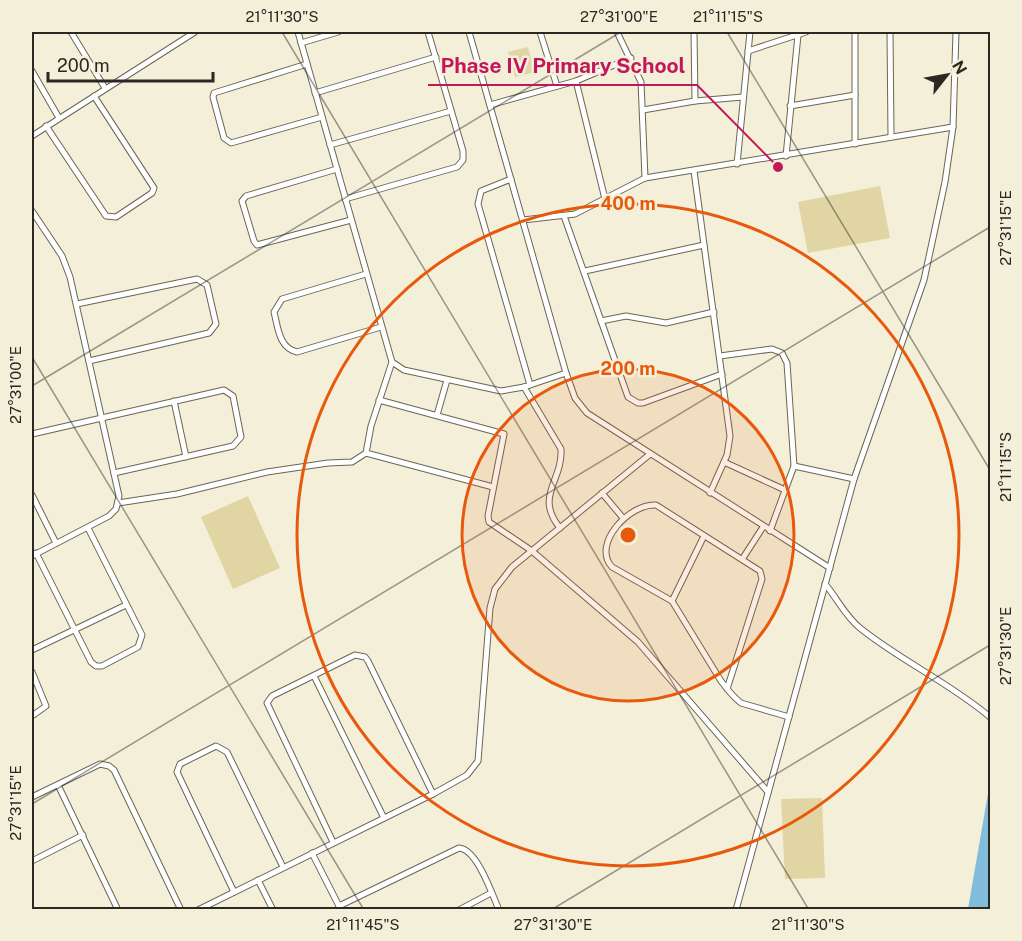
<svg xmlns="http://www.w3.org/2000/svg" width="1022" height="941" font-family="'Public Sans',sans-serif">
	<rect width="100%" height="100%" fill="#f3efd9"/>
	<!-- green -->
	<g fill="#e1d6a3">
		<path d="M528,47L535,72L515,77L508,52Z"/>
		<path d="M880,186L890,238L808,253L798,202Z"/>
		<path d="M248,496L280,568L233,589L201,517Z"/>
		<path d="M822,798L825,878L785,879L781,799Z"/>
	</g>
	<!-- water -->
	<path fill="#81bddb" d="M990,782V909H968Z"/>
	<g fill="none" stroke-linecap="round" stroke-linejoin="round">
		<!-- minor casing -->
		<g stroke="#6a6654" stroke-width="7">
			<g id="minor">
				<path d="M71,32L105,88"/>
				<path d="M298,32L392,362L404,370L501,391L524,387L566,373"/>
				<path d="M469,32L566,373L575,398L587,413L830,568"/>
				<path d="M540,32L557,86"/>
				<path d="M617,32L641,82L645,178"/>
				<path d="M694,32L695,101"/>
				<path d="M890,32L891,136"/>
				<path d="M301,43L338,32"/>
				<path d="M748,51L806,32"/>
				<path d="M307,64L214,93L213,97L224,138L231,143L322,117"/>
				<path d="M32,71L59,118"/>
				<path d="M576,81L605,199"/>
				<path d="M315,93L436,57"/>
				<path d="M490,105L576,81L631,58"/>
				<path d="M790,106L855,95"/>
				<path d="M643,110L695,101L743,97"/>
				<path d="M46,126L106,216L116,217L152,193L154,188L94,96"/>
				<path d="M32,136L195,32"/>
				<path d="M855,144V32"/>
				<path d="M330,145L451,111"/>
				<path d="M786,156L798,35"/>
				<path d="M737,164L750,32"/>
				<path d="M337,169L246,196L242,201L254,241L257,245L351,220"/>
				<path d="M694,171L730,436L727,455L710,493"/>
				<path d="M511,179L481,191L478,204L530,385"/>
				<path d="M345,199L457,167L463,160V151L428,32"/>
				<path d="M32,211L62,256L70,277L119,496L116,509L109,516L32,556"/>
				<path d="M564,216L628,397L638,403H643L722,374"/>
				<path d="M523,220L575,214L645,178L953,127"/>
				<path d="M585,271L704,245"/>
				<path d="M366,274L282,299L274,312C278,328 279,348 297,352L381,327"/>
				<path d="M77,304L197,279L207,285L216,324L209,333L89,361"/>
				<path d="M601,321L626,316L666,323L714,312"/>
				<path d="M720,356L772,349L782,353L787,363L794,466L770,531"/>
				<path d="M524,387L561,449C563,481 534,496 560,528"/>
				<path d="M379,400L504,434L488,516L489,522L532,551L638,642L768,792"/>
				<path d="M174,401L186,457"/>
				<path d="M437,415L447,380"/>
				<path d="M32,434L224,390L233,396L241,437L233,446L114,473"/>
				<path d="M366,453L493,487"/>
				<path d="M724,462L785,490"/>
				<path d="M794,466L854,479"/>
				<path d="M602,493L623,518"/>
				<path d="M32,495L56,543"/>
				<path d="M118,503L177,494L267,472L328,463L352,462L366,453L371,426L392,362"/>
				<path d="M36,553L91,662L96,666H102L138,647L142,635L88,528"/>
				<path d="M743,558L763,527"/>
				<path d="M825,584C837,598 845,616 860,628C901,661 950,683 990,717"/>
				<path d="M672,601L704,536"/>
				<path d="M32,650L126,605"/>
				<path d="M32,672L46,706L32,716"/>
				<path d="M314,676L384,818"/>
				<path d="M727,689L762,579L760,571L656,505C630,503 591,544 612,567L672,601L721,681C727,689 733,697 741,703L789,717"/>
				<path d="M58,785L118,910"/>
				<path d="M32,797L100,764L109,766L114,770L181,910"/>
				<path d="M333,842L267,703L272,696L355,655L365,657L368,661L433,794"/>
				<path d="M312,853L341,910"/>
				<path d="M32,861L83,835"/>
				<path d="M258,880L273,910"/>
				<path d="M234,892L177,772L180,764L216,746L227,752L283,867"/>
				<path d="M339,906L459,848C477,849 492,894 499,910"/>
				<path d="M198,910L433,794L467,775L478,761L490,608L495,589L512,567L649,455"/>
				<path d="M459,910L491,893"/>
				<path d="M736,910L854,479L924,280L945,182L953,127L956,32"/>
			</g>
		</g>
		<!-- minor -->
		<use href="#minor" stroke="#fff" stroke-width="5"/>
	</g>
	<!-- ticks -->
	<path fill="none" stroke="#2a2820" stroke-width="1.5" stroke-opacity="0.45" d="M282,32L809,910M727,32L990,470M32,357L364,910M32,386L621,32M32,804L990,227M551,910L990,645"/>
	<!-- distance rings -->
	<circle cx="628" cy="535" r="166" fill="#e8590c" fill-opacity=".12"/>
	<g fill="none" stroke="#e8590c" stroke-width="3">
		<circle cx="628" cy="535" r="166"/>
		<circle cx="628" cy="535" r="331"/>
	</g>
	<circle cx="628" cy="535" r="9" fill="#e8590c" stroke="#f3efd9" stroke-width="3"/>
	<g font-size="18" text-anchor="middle" font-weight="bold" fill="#e8590c" stroke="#f3efd9" stroke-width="5" stroke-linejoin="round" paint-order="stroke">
		<text x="628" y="210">400 m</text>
		<text x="628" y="375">200 m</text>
	</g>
	<!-- callouts -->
	<path fill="none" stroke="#c2185b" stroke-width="2" d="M778 167L697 85H428"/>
	<circle fill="#c2185b" stroke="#f3efd9" stroke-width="2" cx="778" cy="167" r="6"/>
	<g font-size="21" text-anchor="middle" font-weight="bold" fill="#c2185b" stroke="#f3efd9" stroke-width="5" stroke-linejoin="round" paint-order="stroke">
		<text x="563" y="73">Phase IV Primary School</text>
	</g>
	<!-- border -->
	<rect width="1022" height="941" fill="none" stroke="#f3efd9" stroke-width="66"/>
	<!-- north arrow -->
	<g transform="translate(947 75) rotate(59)" stroke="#f3efd9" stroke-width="4.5" paint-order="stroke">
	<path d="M0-4.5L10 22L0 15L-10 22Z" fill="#2a2820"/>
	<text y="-9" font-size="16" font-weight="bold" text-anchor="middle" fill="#2a2820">N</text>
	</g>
	<!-- scale -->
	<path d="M48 72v9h165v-9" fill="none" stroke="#2a2820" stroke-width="3"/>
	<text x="57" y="72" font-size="18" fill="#2a2820" stroke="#f3efd9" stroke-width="4.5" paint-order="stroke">200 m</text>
	<rect x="33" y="33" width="956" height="875" fill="none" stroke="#2a2820" stroke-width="2"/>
	<g font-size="15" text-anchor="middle" fill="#2a2820">
		<text x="282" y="22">21°11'30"S</text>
		<text x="619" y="22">27°31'00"E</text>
		<text x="728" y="22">21°11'15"S</text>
		<text transform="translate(1006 228) rotate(-90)" y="5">27°31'15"E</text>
		<text transform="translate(16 385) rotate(-90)" y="5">27°31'00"E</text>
		<text transform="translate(1006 467) rotate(-90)" y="5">21°11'15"S</text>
		<text transform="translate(1006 646) rotate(-90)" y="5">27°31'30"E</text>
		<text transform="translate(16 803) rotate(-90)" y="5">27°31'15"E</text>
		<text x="363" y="930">21°11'45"S</text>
		<text x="553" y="930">27°31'30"E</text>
		<text x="808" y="930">21°11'30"S</text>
	</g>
</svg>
